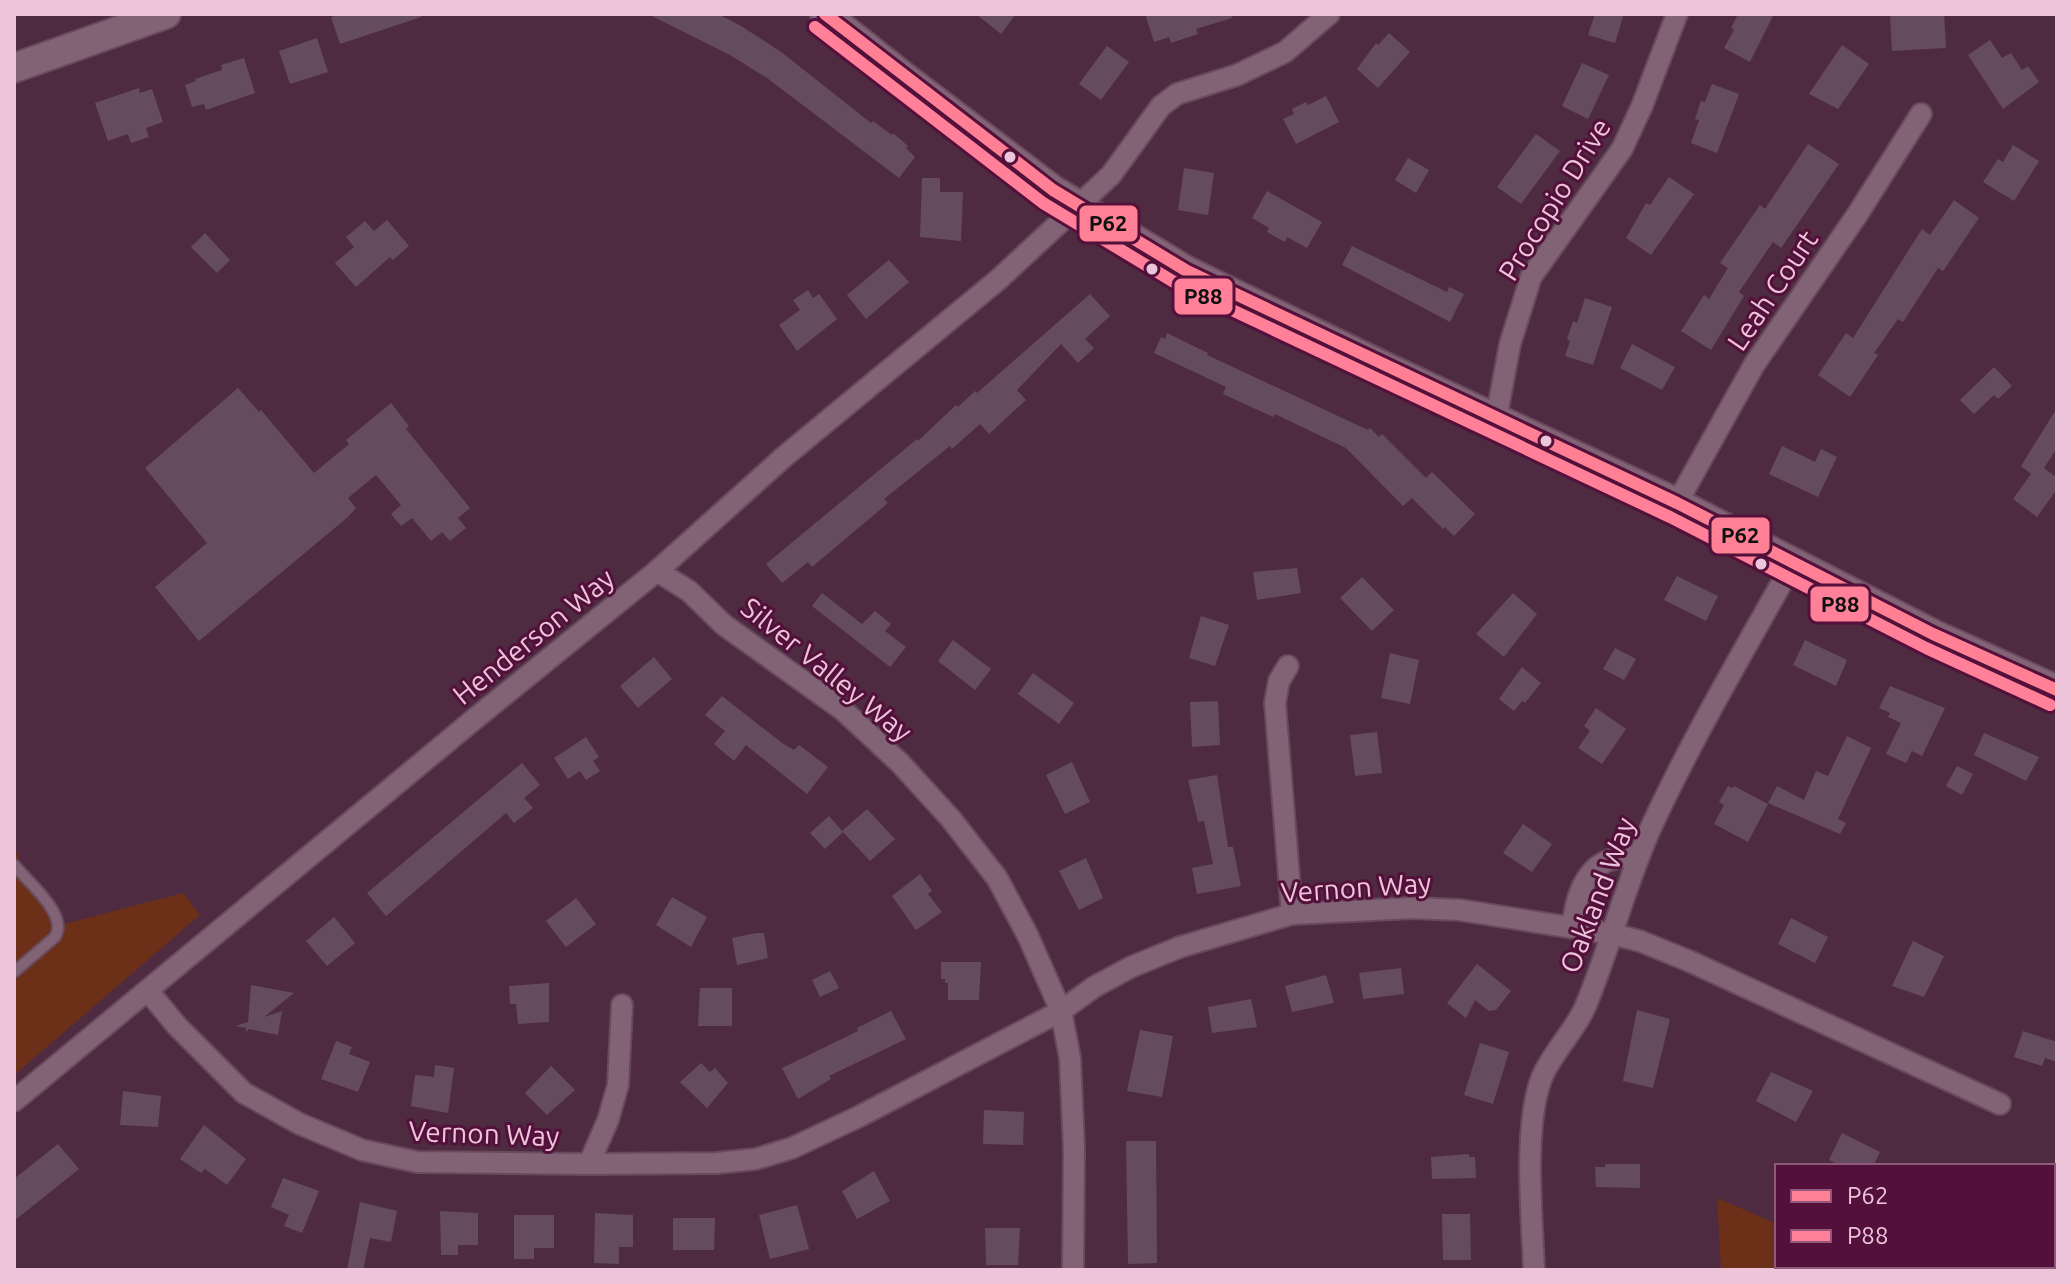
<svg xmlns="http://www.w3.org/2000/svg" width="2071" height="1284" font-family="Ubuntu,sans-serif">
	<rect width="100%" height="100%" fill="#4f2b42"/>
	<!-- green -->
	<g fill="#6b3017">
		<path d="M14,847L31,889L64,924L183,893L200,915L14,1075Z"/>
		<path d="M1717,1198L1777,1224V1266H1861L1869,1270H1721Z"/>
	</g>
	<!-- building -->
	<g fill="#654b60">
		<path d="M342,14H421V17L340,44L331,17Z"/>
		<path d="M648,14H718L741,26L780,51L871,123L873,121L892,135L893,133L908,146L906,148L915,157L899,178L767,78L730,55Z"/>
		<path d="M976,14H1016L1001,34Z"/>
		<path d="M1145,14H1231L1232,18L1196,29L1198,34L1171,43L1169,37L1154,42Z"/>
		<path d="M1595,14H1624L1615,43L1588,35Z"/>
		<path d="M1738,14H1774L1750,62L1724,48L1734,30L1731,28Z"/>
		<path d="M1890,14H1944L1946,48L1892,51Z"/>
		<path d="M1389,33L1410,52L1378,88L1357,69L1376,43L1378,45Z"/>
		<path d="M317,38L328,72L290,84L279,51Z"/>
		<path d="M1990,40L2002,58L2011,53L2022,70L2028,66L2039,82L2003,109L1968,55Z"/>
		<path d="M1842,45L1869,64L1838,109L1809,94Z"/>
		<path d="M1107,46L1129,62L1101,100L1079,84Z"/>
		<path d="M244,58L255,93L206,110L204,104L192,107L185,85L196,81L195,79L222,70L221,65Z"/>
		<path d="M1582,63L1609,75L1588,119L1562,106Z"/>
		<path d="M1712,84L1739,94L1717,153L1691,143L1699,120L1695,119L1701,101L1705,102Z"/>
		<path d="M139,88L140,93L152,89L163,122L146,128L149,137L131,143L128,134L108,141L95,103Z"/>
		<path d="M1326,96L1339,122L1296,144L1283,119L1294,114L1292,109L1306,102L1308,105Z"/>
		<path d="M1536,134L1560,151L1521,204L1497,187Z"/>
		<path d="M1808,144L1839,164L1781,248L1773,242L1739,292L1744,296L1711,350L1681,331L1704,295L1709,299L1728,268L1720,263L1760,205L1765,209Z"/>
		<path d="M2013,145L2039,161L2014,201L1983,182L1998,159L2003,162Z"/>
		<path d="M1408,158L1429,170L1416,193L1395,180Z"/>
		<path d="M1184,168L1214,173L1208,215L1178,210Z"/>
		<path d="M1669,177L1694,194L1651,255L1626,238L1646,203L1650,205Z"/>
		<path d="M922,178H940V192H963L961,241L920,237Z"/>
		<path d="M1267,191L1322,222L1307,248L1287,237L1285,242L1267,232L1269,228L1252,218Z"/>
		<path d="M1954,200L1979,218L1943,271L1938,268L1903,322L1898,319L1874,353L1878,355L1850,397L1818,375L1846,333L1853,338L1922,229L1930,235Z"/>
		<path d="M387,220L409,246L393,260L390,257L356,287L335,263L354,247L346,237L365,221L374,231Z"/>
		<path d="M205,233L230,260L217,273L191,247Z"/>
		<path d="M1352,246L1447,292L1449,287L1464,294L1450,322L1342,265Z"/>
		<path d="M889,260L909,282L866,319L847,295Z"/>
		<path d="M808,290L813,298L819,294L837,319L797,351L779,325L800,310L793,300Z"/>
		<path d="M1090,294L1110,316L1085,339L1094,348L1078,363L1061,344L1017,390L1026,400L989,434L980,424L952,449L950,446L884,499L888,503L812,567L808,562L782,583L766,564L917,439L918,441L956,405L958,407L975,391L977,393Z"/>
		<path d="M1585,298L1612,307L1593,365L1565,356L1570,341L1567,339L1573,321L1577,323Z"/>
		<path d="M1167,333L1208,353L1207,355L1368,430L1370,428L1379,437L1382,434L1426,478L1432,472L1475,514L1454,536L1445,527L1443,529L1412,498L1403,506L1346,448L1275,414L1273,417L1223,394L1226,387L1154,353L1161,337L1165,339Z"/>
		<path d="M1632,344L1675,367L1662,390L1620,368Z"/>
		<path d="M1994,367L2012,386L1998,399L1994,395L1974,414L1960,400Z"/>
		<path d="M238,388L259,412L261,410L314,473L349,444L346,440L391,403L409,426L406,429L470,508L458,518L466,528L450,541L442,532L431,541L412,518L401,526L391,514L401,505L376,475L348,498L356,508L348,517L199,641L155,587L207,543L145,468Z"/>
		<path d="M2057,408V448L2044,468L2057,478V489L2037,517L2013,499L2031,474L2021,466Z"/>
		<path d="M1782,446L1815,462L1821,449L1837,457L1818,497L1769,474Z"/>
		<path d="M1297,568L1301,593L1257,600L1253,572Z"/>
		<path d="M1677,576L1718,596L1706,621L1664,600Z"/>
		<path d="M1362,577L1394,610L1372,631L1340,598Z"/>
		<path d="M822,593L862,624L875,611L891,624L885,631L906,647L890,667L812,606Z"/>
		<path d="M1513,593L1537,614L1504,657L1476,634Z"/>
		<path d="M1201,616L1229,625L1215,666L1189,658Z"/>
		<path d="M953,640L991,669L975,690L938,661Z"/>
		<path d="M1805,640L1847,660L1836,686L1793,665Z"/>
		<path d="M1615,648L1636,659L1624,680L1603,669Z"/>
		<path d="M1390,653L1419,660L1410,704L1381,698Z"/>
		<path d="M654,657L672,679L638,708L620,686Z"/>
		<path d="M1522,667L1541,683L1525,703L1522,701L1514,711L1499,699Z"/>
		<path d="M1033,673L1074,703L1059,724L1018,694Z"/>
		<path d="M1890,686L1945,708L1922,756L1912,751L1906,763L1886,754L1901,723L1888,717L1890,713L1879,708Z"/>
		<path d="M722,696L782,743L794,750L799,745L828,767L807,794L746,745L734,761L714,744L725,731L705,715Z"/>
		<path d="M1218,701L1220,745L1192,747L1190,702Z"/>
		<path d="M1596,708L1626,729L1602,764L1578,748L1590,731L1584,726Z"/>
		<path d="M1377,732L1382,773L1355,776L1350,735Z"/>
		<path d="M1984,733L2039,757L2026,781L1974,755Z"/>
		<path d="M1847,736L1871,748L1838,819L1846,823L1840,834L1768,803L1777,786L1804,800L1816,771L1828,776Z"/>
		<path d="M586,737L599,757L593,761L600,771L586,780L580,771L568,779L554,758Z"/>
		<path d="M1072,762L1090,802L1065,814L1046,775Z"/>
		<path d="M522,763L540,785L524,798L533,808L514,823L506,813L386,916L367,893Z"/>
		<path d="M1957,766L1973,774L1962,795L1946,786Z"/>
		<path d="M1217,775L1228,847H1233L1241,886L1197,894L1192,868L1213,864L1204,821L1198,822L1188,780Z"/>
		<path d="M1728,786L1732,788L1734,786L1768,804L1748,842L1714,824L1724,805L1719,802Z"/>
		<path d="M867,809L895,839L870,861L842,831Z"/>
		<path d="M829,816L843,832L825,849L810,833Z"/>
		<path d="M1523,824L1552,844L1532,872L1503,853Z"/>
		<path d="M1086,858L1103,898L1079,910L1059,871Z"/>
		<path d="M920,874L932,891L928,894L942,912L916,930L892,896Z"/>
		<path d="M672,897L707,917L691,947L656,925Z"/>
		<path d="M576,898L596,924L566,947L546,921Z"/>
		<path d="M334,917L355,943L327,966L306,941Z"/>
		<path d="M1791,918L1828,937L1815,963L1778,944Z"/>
		<path d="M756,933H764L768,958L737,965L732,938Z"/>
		<path d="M1913,941L1944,956L1924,997L1892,986Z"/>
		<path d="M941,962H981L979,1000H948V983H945V979H941Z"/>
		<path d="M1477,964L1511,991L1496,1010L1489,1011L1475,1000L1466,1018L1447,1003Z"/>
		<path d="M1401,968L1404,994L1363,999L1359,973Z"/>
		<path d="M830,971L839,988L820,997L812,980Z"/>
		<path d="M1326,975L1334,1003L1292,1012L1285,986Z"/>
		<path d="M549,983V1022L518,1024L516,1004H510L509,986Z"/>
		<path d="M251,985L294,993L264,1017L282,1011L278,1035L249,1029L246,1032V1028L235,1026L248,1022Z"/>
		<path d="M700,988H732V1026H698Z"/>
		<path d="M1251,999L1257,1027L1212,1033L1208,1007Z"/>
		<path d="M1637,1010L1670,1019L1653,1088L1623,1081Z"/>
		<path d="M891,1011L906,1039L829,1076L831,1079L798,1099L782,1068L858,1031L857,1028Z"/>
		<path d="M1140,1030L1173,1036L1162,1097L1127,1091Z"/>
		<path d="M2023,1031L2057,1042V1062L2045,1058L2042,1066L2014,1057Z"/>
		<path d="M336,1041L352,1047L349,1054L370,1062L358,1092L321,1079Z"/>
		<path d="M1480,1043L1509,1052L1493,1104L1464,1095Z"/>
		<path d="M701,1063L710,1072L715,1068L728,1083L707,1108L680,1082Z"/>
		<path d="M435,1065L454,1068L448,1113L411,1106L415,1075L434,1077Z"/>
		<path d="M551,1066L575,1090L547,1115L525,1093Z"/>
		<path d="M1771,1072L1813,1091L1796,1122L1756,1101Z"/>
		<path d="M123,1091L161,1096L158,1127L120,1125Z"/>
		<path d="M984,1110L1024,1112L1023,1145L983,1144Z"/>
		<path d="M204,1125L246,1159L227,1185L205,1169L201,1173L180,1159Z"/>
		<path d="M1842,1133L1880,1152L1873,1166H1841L1829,1160Z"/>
		<path d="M1126,1141H1156L1157,1263L1128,1264Z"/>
		<path d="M58,1144L79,1169L14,1221V1179Z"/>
		<path d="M1469,1154V1157H1475L1476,1178L1432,1179L1431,1157Z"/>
		<path d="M1605,1164H1640V1188L1596,1187L1595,1167H1605Z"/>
		<path d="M874,1171L890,1201L857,1219L842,1191Z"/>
		<path d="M283,1178L319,1191L302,1233L284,1226L289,1215L271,1207Z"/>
		<path d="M360,1202L397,1211L391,1242L370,1238L363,1270H347Z"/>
		<path d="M797,1205L809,1249L770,1259L759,1215Z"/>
		<path d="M440,1211L478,1213V1245H458V1255H441Z"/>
		<path d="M595,1213L633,1215V1247H619V1264L594,1263Z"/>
		<path d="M1442,1214H1470L1471,1260H1443Z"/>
		<path d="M514,1215H554V1248H534V1259H514Z"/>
		<path d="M673,1218H715L714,1250H673Z"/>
		<path d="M985,1228H1020L1018,1265H986Z"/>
	</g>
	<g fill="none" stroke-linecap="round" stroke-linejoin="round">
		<!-- lane casing -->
		<g stroke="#694a5d" stroke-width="14">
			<path id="lane" d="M14,865C28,882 69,915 55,937L14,972"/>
		</g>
		<!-- street casing -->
		<g stroke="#694a5d" stroke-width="24">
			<g id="street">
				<path d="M1496,419L1510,344L1531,277L1622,149L1642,106L1677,14"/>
				<path d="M1677,503L1754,365L1857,215L1921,114"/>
				<path d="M657,571L689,591L724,625L843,710L900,763L951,819L997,878L1028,936L1061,1011L1070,1058L1074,1150L1073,1270"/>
				<path d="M1288,666L1279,681L1275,703L1292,914"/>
				<path d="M1573,927C1574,904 1583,871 1607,861C1617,857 1629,857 1639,856"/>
				<path d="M148,991L177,1026L244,1093L300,1124L362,1150L417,1162L589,1164L608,1120L618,1085L622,1005"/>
				<path d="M14,1101L477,717L657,571L785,456L999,279L1111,175L1161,106L1177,94L1237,75L1285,52L1329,14"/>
				<path d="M589,1164L717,1163L756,1159L792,1148L860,1116L1061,1011L1094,987L1131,967L1180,947L1292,914L1412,908L1460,910L1612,934L1640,941L1689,961L2000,1104"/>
				<path d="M1534,1270C1532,1217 1523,1125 1542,1077C1553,1051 1576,1030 1586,1005C1611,945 1626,881 1653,823C1695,733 1746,647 1794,561"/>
			</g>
		</g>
		<!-- secondary casing -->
		<g stroke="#694a5d" stroke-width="32">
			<g id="secondary">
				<path d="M825,14L903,76L1053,190L1187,271L1379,364L1677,503L1933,634L2057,690"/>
				<path d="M14,68L166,14"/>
			</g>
		</g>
		<!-- lane -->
		<use href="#lane" stroke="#816375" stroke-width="10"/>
		<!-- street -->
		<use href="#street" stroke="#816375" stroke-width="20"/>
		<!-- secondary -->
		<use href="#secondary" stroke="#816375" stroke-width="28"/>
		<!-- bus-1 casing -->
		<g stroke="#52103b" stroke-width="18">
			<path id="bus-1" d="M825,14L1053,190L1187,271L1677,503L1933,634L2057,690"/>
		</g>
		<!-- bus-2 casing -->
		<g stroke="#52103b" stroke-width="18">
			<path id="bus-2" d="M815,27L1043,203L1179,285L1670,517L1926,648L2050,705"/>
		</g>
		<!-- bus-1 -->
		<use href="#bus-1" stroke="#ff8094" stroke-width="12"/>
		<!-- bus-2 -->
		<use href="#bus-2" stroke="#ff8098" stroke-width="12"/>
	</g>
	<!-- markers -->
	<g fill="#edc4d9" stroke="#52103b" stroke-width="3">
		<circle cx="1010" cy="157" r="7"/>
		<circle cx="1152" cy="269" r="7"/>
		<circle cx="1546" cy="441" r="7"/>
		<circle cx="1761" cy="564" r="7"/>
	</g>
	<g text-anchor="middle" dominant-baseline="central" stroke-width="6" stroke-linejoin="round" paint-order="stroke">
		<!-- street labels -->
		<g font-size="28" fill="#edc4d9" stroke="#52103b">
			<text transform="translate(1554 199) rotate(-58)">Procopio Drive</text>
			<text transform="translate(1772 290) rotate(-56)">Leah Court</text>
			<text transform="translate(533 636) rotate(-39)">Henderson Way</text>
			<text transform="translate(827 669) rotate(39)">Silver Valley Way</text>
			<text transform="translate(1356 887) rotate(-4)">Vernon Way</text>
			<text transform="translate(1597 895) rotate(-69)">Oakland Way</text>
			<text transform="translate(484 1133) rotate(2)">Vernon Way</text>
		</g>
	</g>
	<g stroke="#52103b" stroke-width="3">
		<rect x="1078" y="204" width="61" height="39" rx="8" fill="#ff8094"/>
		<rect x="1173" y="277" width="61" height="39" rx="8" fill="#ff8098"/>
		<rect x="1710" y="516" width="61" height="39" rx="8" fill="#ff8094"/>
		<rect x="1809" y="585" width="61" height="38" rx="8" fill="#ff8098"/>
	</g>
	<g font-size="22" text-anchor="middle" font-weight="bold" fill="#111">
		<text x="1108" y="231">P62</text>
		<text x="1203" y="304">P88</text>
		<text x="1740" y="543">P62</text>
		<text x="1840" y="612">P88</text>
	</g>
	<!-- border -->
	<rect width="2071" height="1284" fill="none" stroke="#edc4d9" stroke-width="32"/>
	<!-- legend -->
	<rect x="1775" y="1164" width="280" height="104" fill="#52103b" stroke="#90587a" stroke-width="2"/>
	<rect x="1791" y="1190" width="40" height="12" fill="#ff8094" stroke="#90587a" stroke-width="2"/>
	<text x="1847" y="1204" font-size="24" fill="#edc4d9">P62</text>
	<rect x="1791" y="1230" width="40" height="12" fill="#ff8098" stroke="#90587a" stroke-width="2"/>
	<text x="1847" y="1244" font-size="24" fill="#edc4d9">P88</text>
</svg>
